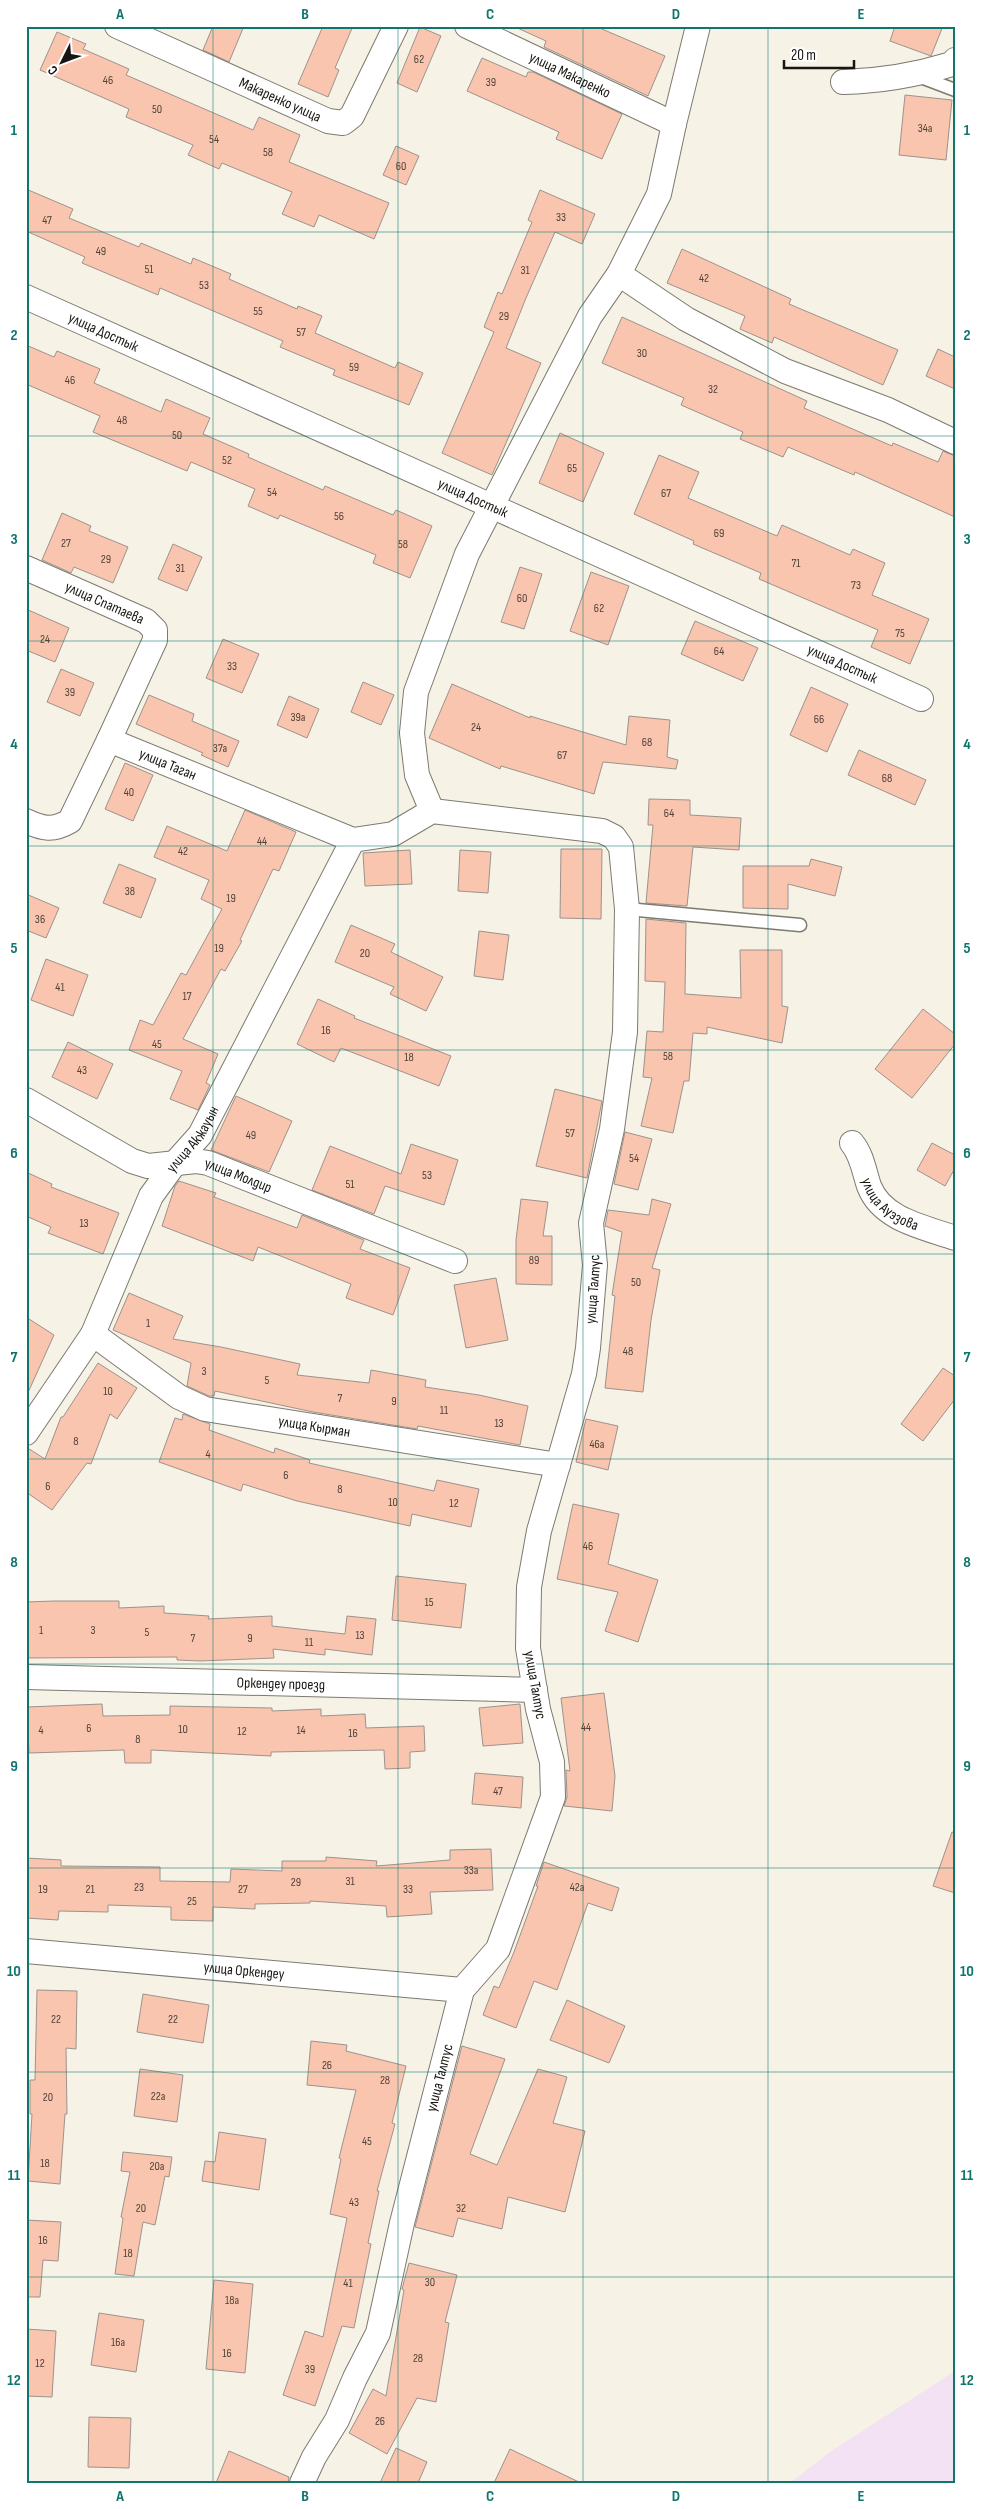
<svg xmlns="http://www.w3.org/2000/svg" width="981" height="2509" font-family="'Sofia Sans Condensed',sans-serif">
	<rect width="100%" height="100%" fill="#f6f2e6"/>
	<!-- industrial -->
	<path fill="#f3e2f3" d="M955,2371V2483H790L830,2452Z"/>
	<!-- building -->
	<g fill="#f9c5ae" stroke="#9e928d">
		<path d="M213,26H244L229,62L203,50Z"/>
		<path d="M323,26H353L335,68L339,70L328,97L298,84Z"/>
		<path d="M513,26H595L665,56L648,96L544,47L546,41Z"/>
		<path d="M895,26H943L931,56L890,41Z"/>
		<path d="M420,27L441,36L417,92L397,83Z"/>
		<path d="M57,32L86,44L83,49L129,69L126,75L253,130L259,117L300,135L289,162L389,203L374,239L319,215L314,227L282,214L292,192L222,163L219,169L188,155L193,145L126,117L129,109L40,70Z"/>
		<path d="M482,58L526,77L528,72H533L622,114L602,159L556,139L559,132L467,91Z"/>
		<path d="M905,95L952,100L946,160L899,155Z"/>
		<path d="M396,146L419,156L406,185L383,175Z"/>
		<path d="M26,189L73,209L69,218L139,247L141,243L191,264L193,258L231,274L229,279L297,309L298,306L322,316L315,333L395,368L398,362L423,373L409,405L333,375L335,370L280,347L283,341L160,288L158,295L82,263L85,257L26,231Z"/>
		<path d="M540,190L595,214L582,244L555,232L526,298L506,348L541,363L492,475L442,453L494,332L484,327L498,292L502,294L532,222L528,220Z"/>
		<path d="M682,249L791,299L789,304L898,350L883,385L774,337L772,343L740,329L745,316L667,283Z"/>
		<path d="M622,317L807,401L804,408L892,446L893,443L938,462L943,451L955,456V517L855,472L854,475L788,447L783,457L740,439L743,432L681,405L684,398L602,363Z"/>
		<path d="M26,345L54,357L57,351L100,369L94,383L161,412L166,399L210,418L203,434L249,454L248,457L323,490L325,486L393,515L396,510L432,526L410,578L373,563L376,555L280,515L278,519L248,506L255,489L191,462L187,471L93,432L100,416L26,384Z"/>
		<path d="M938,349L955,357V389L926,376Z"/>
		<path d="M560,433L604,453L583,502L539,483Z"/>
		<path d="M659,455L699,472L688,498L777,536L782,525L850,555L853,549L885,563L872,595L929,619L910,664L871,647L878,630L759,579L761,573L693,544L694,541L634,514Z"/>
		<path d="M62,513L91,526L89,531L128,547L113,583L74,567L71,573L42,560Z"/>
		<path d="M173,544L202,557L187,591L158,579Z"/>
		<path d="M520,567L542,574L524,629L501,622Z"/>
		<path d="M591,572L629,586L608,645L570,631Z"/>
		<path d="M26,609L69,628L55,662L26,650Z"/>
		<path d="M695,621L758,648L743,681L681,654Z"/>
		<path d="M223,639L259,654L242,693L206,678Z"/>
		<path d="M61,669L94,683L80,716L47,702Z"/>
		<path d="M363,682L394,695L381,725L351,712Z"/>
		<path d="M452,684L530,718V716L626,745L629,716L670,720L667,757L678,760L676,769L603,762L594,794L501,766L500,769L429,738Z"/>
		<path d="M811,687L848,704L827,752L790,735Z"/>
		<path d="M149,695L194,714L192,721L239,741L228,767L201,755L203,753L136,724Z"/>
		<path d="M289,696L319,709L307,738L277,725Z"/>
		<path d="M859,750L926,780L915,805L848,775Z"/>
		<path d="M125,763L153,775L133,821L105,809Z"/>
		<path d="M649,799L690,800V815L741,818L739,850L693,847L687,906L646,903L653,825H648Z"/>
		<path d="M245,810L296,832L279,871L273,869L240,940L242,941L225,971L221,969L183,1039L218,1054L206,1083L210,1085L198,1110L170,1099L182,1071L129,1050L140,1020L153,1025L181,973L186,975L222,909L201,899L209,880L154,857L167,826L227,851Z"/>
		<path d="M561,849H602L601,919L560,918Z"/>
		<path d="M410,850L412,884L365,886L363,853Z"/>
		<path d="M460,850L491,852L488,893L458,891Z"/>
		<path d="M811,859L842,867L835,896L788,884V909L743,908V866H809Z"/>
		<path d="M119,864L156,879L141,918L103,903Z"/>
		<path d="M26,894L59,908L46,938L26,930Z"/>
		<path d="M646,919L686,923L685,994L741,998L740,950H782V1006L788,1007L782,1043L707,1027V1034L693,1033L689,1081H684L673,1133L641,1126L652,1078L643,1077L647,1031L663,1032L665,982L645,981Z"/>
		<path d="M351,925L395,944L391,952L443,977L426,1011L390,994L394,987L335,962Z"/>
		<path d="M479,931L509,935L503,980L474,976Z"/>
		<path d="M46,959L88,975L73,1016L31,1000Z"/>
		<path d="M318,999L355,1016L354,1018L451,1056L439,1086L341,1048L334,1062L297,1044Z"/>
		<path d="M923,1009L955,1034V1044L912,1098L875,1069Z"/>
		<path d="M68,1042L113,1064L97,1099L52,1077Z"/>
		<path d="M555,1089L602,1101L587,1178L536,1166Z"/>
		<path d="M236,1096L292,1121L269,1172L211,1150Z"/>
		<path d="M625,1132L652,1139L638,1190L614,1184Z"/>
		<path d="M932,1143L955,1155V1168L945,1186L917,1170Z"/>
		<path d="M411,1144L458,1160L444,1205L385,1186L374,1214L312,1190L330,1146L401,1174Z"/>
		<path d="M26,1172L52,1184L51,1187L119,1213L103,1254L48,1233L51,1227L26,1216Z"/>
		<path d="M179,1181L216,1193L214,1197L297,1228L302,1215L364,1240L360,1249L410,1268L393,1315L346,1298L351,1284L258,1247L253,1261L162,1226L175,1186Z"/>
		<path d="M521,1199L548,1202L543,1236H552V1285L516,1284V1240Z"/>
		<path d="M652,1199L671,1204L652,1268L660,1270L651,1320L643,1392L605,1388L615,1296L612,1295L622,1232L605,1226L608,1210L649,1215Z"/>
		<path d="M496,1278L508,1340L466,1348L454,1285Z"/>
		<path d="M129,1293L183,1316L173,1339L221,1347L300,1364L297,1375L369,1383L371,1370L426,1380L425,1387L479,1395L528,1406L520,1445L418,1426L417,1429L313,1412L215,1391L214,1396H209L187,1386L191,1363L113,1330Z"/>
		<path d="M26,1317L54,1335L26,1397Z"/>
		<path d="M98,1363L137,1388L117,1419L110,1414L91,1464L87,1463L52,1510L26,1492V1447L45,1459L61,1417H63Z"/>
		<path d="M943,1368L955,1376V1399L923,1441L901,1424Z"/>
		<path d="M183,1414L210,1424L209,1430L274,1453L275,1448L310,1460L309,1463L434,1491L437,1480L479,1489L471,1527L412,1514L410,1526L297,1501L243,1484L241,1491L159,1462L175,1418L182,1420Z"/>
		<path d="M586,1419L618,1426L608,1470L576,1462Z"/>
		<path d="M573,1504L619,1514L608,1564L658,1580L638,1642L605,1631L618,1592L557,1579Z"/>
		<path d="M396,1576L466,1584L461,1628L392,1620Z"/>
		<path d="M54,1601H119V1608L164,1606V1613L209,1616L208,1619L272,1616V1626L345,1634L347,1616L376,1619L372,1655L325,1649V1655L273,1649L274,1658L200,1661L177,1660V1657L26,1658V1602Z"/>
		<path d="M604,1693L615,1776L612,1811L564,1806L567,1797L566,1770L570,1771L561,1698Z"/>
		<path d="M102,1704L103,1716L170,1715V1706L272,1708V1711L321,1709V1716L365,1714L366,1728L424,1726L425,1751L410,1752V1768L385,1769L384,1750L271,1752V1756L151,1750V1763H125L124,1750L29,1753L27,1707Z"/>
		<path d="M520,1704L523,1743L483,1746L479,1708Z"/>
		<path d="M475,1773L523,1777L521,1808L472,1804Z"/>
		<path d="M952,1832L955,1833V1893L933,1886Z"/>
		<path d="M491,1849L493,1890L430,1892L432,1914L387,1917L386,1906L310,1901V1903L255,1904V1909L213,1907V1921L171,1920V1907L108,1905V1912L59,1911L58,1920L26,1918V1858L61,1860V1866L160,1867V1881L230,1882L231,1869L282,1871V1861H326V1857L377,1861L376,1866L450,1860V1850Z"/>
		<path d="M544,1862L619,1888L612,1911L588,1903L557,1990L534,1981L516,2028L483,2015L494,1986L499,1988L514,1952L538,1886H536Z"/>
		<path d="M37,1990L77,1991L76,2049L66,2048L67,2114H65L60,2184L28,2181L32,2114H30V2080H35Z"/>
		<path d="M143,1994L209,2005L203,2043L137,2032Z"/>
		<path d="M567,2000L625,2026L609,2063L550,2040Z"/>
		<path d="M311,2041L347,2045L346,2051L406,2066L392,2123L395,2124L377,2191H379L368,2243L371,2244L354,2328L342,2326L315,2406L283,2395L305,2331L323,2337L347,2218L330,2214L341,2159L339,2158L356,2090L307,2085Z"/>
		<path d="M462,2046L505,2059L470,2154L497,2165L538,2069L567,2077L553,2123L585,2131L565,2212L508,2197L502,2229L458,2218L453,2237L415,2227Z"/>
		<path d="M140,2069L183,2075L177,2122L134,2116Z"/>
		<path d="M219,2132L266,2139L259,2190L202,2181L205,2161L215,2162Z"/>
		<path d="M123,2152L172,2157L169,2177L165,2176L155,2225L143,2222L134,2276L115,2274L123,2218L121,2217L130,2172L121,2171Z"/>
		<path d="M26,2220L61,2222L58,2261L43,2260L40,2297H26Z"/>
		<path d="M409,2263L457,2275L445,2322L449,2323L436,2402L417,2398L387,2454L349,2433L373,2389L386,2396L404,2290L402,2289Z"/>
		<path d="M214,2280L253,2284L245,2373L206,2369Z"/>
		<path d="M99,2313L144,2320L136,2372L91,2365Z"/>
		<path d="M26,2329L56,2331L52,2397L26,2396Z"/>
		<path d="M89,2417L131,2418L129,2468L88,2467Z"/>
		<path d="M396,2448L427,2462L418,2483H380Z"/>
		<path d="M510,2449L581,2483H494Z"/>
		<path d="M229,2451L289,2477L288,2483H216Z"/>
	</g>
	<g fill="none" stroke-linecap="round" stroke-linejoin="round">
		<!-- service casing -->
		<g stroke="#7d7a6f" stroke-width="15">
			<g id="service">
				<path d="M918,76L955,90"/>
				<path d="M627,909L800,925"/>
			</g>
		</g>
		<!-- minor casing -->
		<g stroke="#7d7a6f" stroke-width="26">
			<g id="minor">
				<path id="s1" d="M117,26L328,121L343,123L352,116L396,26"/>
				<path id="s2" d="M467,26L674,124"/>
				<path d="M843,82C881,81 916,75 952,64L955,60"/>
				<path d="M619,274L686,319L785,371L888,410L955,442"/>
				<path id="s3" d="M26,297L921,699"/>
				<path id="s4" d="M26,568L146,621L155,630V640L109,740"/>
				<path d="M432,811L417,775L412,733L416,692L467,554L590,316L619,274L659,194L674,124L698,26"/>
				<path id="s5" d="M26,821C43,829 53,831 70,821L109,740L353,840"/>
				<path id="s6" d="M26,1100L132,1161L148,1166L196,1161L208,1163L455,1261"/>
				<path id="s7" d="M852,1143C862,1155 864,1171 869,1186C882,1220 924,1227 955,1238"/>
				<path id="s8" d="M93,1334L179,1397L205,1409L558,1465"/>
				<path id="s9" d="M26,1433L93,1334L151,1196L175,1163L200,1135L353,840"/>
				<path id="s10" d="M26,1677L535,1690"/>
				<path id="s11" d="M26,1951L462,1990"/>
				<path id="s12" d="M302,2483L314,2457L337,2420L355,2378L378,2333L402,2223L462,1990L498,1949L553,1797L552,1762L538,1709L528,1648L529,1587L539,1531L584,1374L588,1348L595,1265L591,1223L612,1129L625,1032L627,909L621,847L614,837L602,831L432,811L393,834L353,840"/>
			</g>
		</g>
		<!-- service -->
		<use href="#service" stroke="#fff" stroke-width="12"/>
		<!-- minor -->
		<use href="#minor" stroke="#fff" stroke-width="24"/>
	</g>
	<!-- grid -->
	<path fill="none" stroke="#0f766e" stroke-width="1" stroke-opacity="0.55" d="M213,26V2483M398,26V2483M583,26V2483M768,26V2483M26,232H955M26,436H955M26,641H955M26,846H955M26,1050H955M26,1254H955M26,1459H955M26,1664H955M26,1868H955M26,2072H955M26,2277H955"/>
	<g text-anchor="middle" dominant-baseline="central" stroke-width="4" stroke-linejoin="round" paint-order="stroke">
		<!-- number labels -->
		<g font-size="12" fill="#504239">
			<text x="419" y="59">62</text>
			<text x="108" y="80">46</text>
			<text x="491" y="82">39</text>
			<text x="157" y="109">50</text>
			<text x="925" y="128">34а</text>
			<text x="214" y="139">54</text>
			<text x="268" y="152">58</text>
			<text x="401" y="166">60</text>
			<text x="561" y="217">33</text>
			<text x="47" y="220">47</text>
			<text x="101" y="251">49</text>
			<text x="149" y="269">51</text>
			<text x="525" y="270">31</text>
			<text x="704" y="278">42</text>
			<text x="204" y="285">53</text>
			<text x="258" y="311">55</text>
			<text x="504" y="316">29</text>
			<text x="301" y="332">57</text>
			<text x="642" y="353">30</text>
			<text x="354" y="367">59</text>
			<text x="70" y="380">46</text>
			<text x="713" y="389">32</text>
			<text x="122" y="420">48</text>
			<text x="177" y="435">50</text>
			<text x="227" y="460">52</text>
			<text x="572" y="468">65</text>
			<text x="272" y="492">54</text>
			<text x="666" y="493">67</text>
			<text x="339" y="516">56</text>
			<text x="719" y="533">69</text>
			<text x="66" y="543">27</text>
			<text x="403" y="544">58</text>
			<text x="106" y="559">29</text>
			<text x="796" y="563">71</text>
			<text x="180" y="568">31</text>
			<text x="856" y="585">73</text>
			<text x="522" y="598">60</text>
			<text x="599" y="608">62</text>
			<text x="900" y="633">75</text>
			<text x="45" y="639">24</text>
			<text x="719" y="651">64</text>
			<text x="232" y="666">33</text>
			<text x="70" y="692">39</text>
			<text x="298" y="717">39а</text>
			<text x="819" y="719">66</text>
			<text x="476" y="727">24</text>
			<text x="647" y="742">68</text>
			<text x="220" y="748">37а</text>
			<text x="562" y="755">67</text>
			<text x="887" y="778">68</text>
			<text x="129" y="792">40</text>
			<text x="669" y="813">64</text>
			<text x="262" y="841">44</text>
			<text x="183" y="851">42</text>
			<text x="130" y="891">38</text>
			<text x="231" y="898">19</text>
			<text x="40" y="919">36</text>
			<text x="219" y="948">19</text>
			<text x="365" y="953">20</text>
			<text x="60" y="987">41</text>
			<text x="187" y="996">17</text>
			<text x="326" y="1030">16</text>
			<text x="157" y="1044">45</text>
			<text x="668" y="1056">58</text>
			<text x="409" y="1057">18</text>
			<text x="82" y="1070">43</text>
			<text x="570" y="1133">57</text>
			<text x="251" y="1135">49</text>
			<text x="634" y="1158">54</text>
			<text x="427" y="1175">53</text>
			<text x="350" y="1184">51</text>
			<text x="84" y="1223">13</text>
			<text x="534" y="1260">89</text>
			<text x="636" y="1282">50</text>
			<text x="148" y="1323">1</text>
			<text x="628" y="1351">48</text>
			<text x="204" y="1371">3</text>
			<text x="267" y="1380">5</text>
			<text x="108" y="1391">10</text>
			<text x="340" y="1398">7</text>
			<text x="394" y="1401">9</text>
			<text x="444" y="1410">11</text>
			<text x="499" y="1423">13</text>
			<text x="76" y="1441">8</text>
			<text x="597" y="1444">46а</text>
			<text x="208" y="1454">4</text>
			<text x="286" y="1475">6</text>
			<text x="48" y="1486">6</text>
			<text x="340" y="1489">8</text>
			<text x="393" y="1502">10</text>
			<text x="454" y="1503">12</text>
			<text x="588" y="1546">46</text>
			<text x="429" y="1602">15</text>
			<text x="41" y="1630">1</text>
			<text x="93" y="1630">3</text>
			<text x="147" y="1632">5</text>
			<text x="360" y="1635">13</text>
			<text x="193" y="1638">7</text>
			<text x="250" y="1638">9</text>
			<text x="309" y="1642">11</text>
			<text x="586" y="1727">44</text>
			<text x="89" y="1728">6</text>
			<text x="183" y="1729">10</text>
			<text x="41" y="1730">4</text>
			<text x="301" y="1730">14</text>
			<text x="242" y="1731">12</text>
			<text x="353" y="1733">16</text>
			<text x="138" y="1739">8</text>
			<text x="498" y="1791">47</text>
			<text x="471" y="1870">33а</text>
			<text x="350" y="1881">31</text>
			<text x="296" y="1882">29</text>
			<text x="139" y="1887">23</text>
			<text x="577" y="1887">42а</text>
			<text x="43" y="1889">19</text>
			<text x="90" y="1889">21</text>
			<text x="243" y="1889">27</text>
			<text x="408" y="1889">33</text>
			<text x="192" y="1901">25</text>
			<text x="56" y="2019">22</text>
			<text x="173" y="2019">22</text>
			<text x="327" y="2065">26</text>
			<text x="385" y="2080">28</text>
			<text x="158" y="2096">22а</text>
			<text x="48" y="2097">20</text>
			<text x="367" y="2141">45</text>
			<text x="45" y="2163">18</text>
			<text x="157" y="2166">20а</text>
			<text x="354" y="2202">43</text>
			<text x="141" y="2208">20</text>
			<text x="461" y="2208">32</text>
			<text x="43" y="2240">16</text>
			<text x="128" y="2253">18</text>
			<text x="430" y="2282">30</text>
			<text x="348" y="2283">41</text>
			<text x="232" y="2300">18а</text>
			<text x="118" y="2342">16а</text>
			<text x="227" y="2353">16</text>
			<text x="418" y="2358">28</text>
			<text x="40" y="2363">12</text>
			<text x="310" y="2369">39</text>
			<text x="380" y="2421">26</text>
		</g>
		<!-- street labels -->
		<g font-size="15" fill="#181612" stroke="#fff">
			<text stroke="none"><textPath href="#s2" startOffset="114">улица Макаренко</textPath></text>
			<text stroke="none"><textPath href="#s1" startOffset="179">Макаренко улица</textPath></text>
			<text stroke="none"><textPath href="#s3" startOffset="85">улица Достык</textPath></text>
			<text stroke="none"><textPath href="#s3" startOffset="490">улица Достык</textPath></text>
			<text stroke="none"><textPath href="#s4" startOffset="86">улица Спатаева</textPath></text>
			<text stroke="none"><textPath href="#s3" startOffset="895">улица Достык</textPath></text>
			<text stroke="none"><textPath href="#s5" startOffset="200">улица Таган</textPath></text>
			<text stroke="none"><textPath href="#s9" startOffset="340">улица Акжауын</textPath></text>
			<text stroke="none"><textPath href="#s6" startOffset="232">улица Молдир</textPath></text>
			<text stroke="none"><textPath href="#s7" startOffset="75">улица Ауэзова</textPath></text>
			<text stroke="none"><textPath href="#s12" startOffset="1256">улица Талтус</textPath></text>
			<text stroke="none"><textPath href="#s8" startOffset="246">улица Кырман</textPath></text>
			<text stroke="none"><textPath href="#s10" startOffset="255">Оркендеу проезд</textPath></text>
			<text transform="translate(535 1685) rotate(80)">улица Талтус</text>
			<text stroke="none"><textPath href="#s11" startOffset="219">улица Оркендеу</textPath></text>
			<text stroke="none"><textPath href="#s12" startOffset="431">улица Талтус</textPath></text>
		</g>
	</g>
	<!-- border -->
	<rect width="981" height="2509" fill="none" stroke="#ffffff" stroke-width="55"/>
	<!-- north arrow -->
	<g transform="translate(62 62) rotate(228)" stroke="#ffffff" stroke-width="4" paint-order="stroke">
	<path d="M0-4L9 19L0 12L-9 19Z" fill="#181612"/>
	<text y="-8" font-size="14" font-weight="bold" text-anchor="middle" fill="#181612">С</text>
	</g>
	<!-- scale -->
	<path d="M784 60v8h70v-8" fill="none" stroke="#181612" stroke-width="2.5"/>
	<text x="791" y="60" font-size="15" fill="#181612" stroke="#ffffff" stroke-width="4" paint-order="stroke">20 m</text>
	<rect x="28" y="28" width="926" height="2454" fill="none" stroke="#0f766e" stroke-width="2"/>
	<g font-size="16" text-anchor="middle" font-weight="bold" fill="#0f766e">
		<text x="120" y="19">A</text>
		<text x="305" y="19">B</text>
		<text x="490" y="19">C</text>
		<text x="676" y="19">D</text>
		<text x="861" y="19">E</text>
		<text x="14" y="135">1</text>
		<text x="967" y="135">1</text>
		<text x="14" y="340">2</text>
		<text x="967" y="340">2</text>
		<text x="14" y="544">3</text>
		<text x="967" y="544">3</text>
		<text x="14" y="749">4</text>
		<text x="967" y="749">4</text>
		<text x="14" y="953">5</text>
		<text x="967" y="953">5</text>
		<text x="14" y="1158">6</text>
		<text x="967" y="1158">6</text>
		<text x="14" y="1362">7</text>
		<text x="967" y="1362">7</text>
		<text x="14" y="1567">8</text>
		<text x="967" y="1567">8</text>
		<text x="14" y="1771">9</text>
		<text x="967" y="1771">9</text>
		<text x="14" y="1976">10</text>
		<text x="967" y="1976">10</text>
		<text x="14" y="2180">11</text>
		<text x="967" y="2180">11</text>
		<text x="14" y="2385">12</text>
		<text x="967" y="2385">12</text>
		<text x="120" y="2501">A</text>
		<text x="305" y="2501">B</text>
		<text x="490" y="2501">C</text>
		<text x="676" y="2501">D</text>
		<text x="861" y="2501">E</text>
	</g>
</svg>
